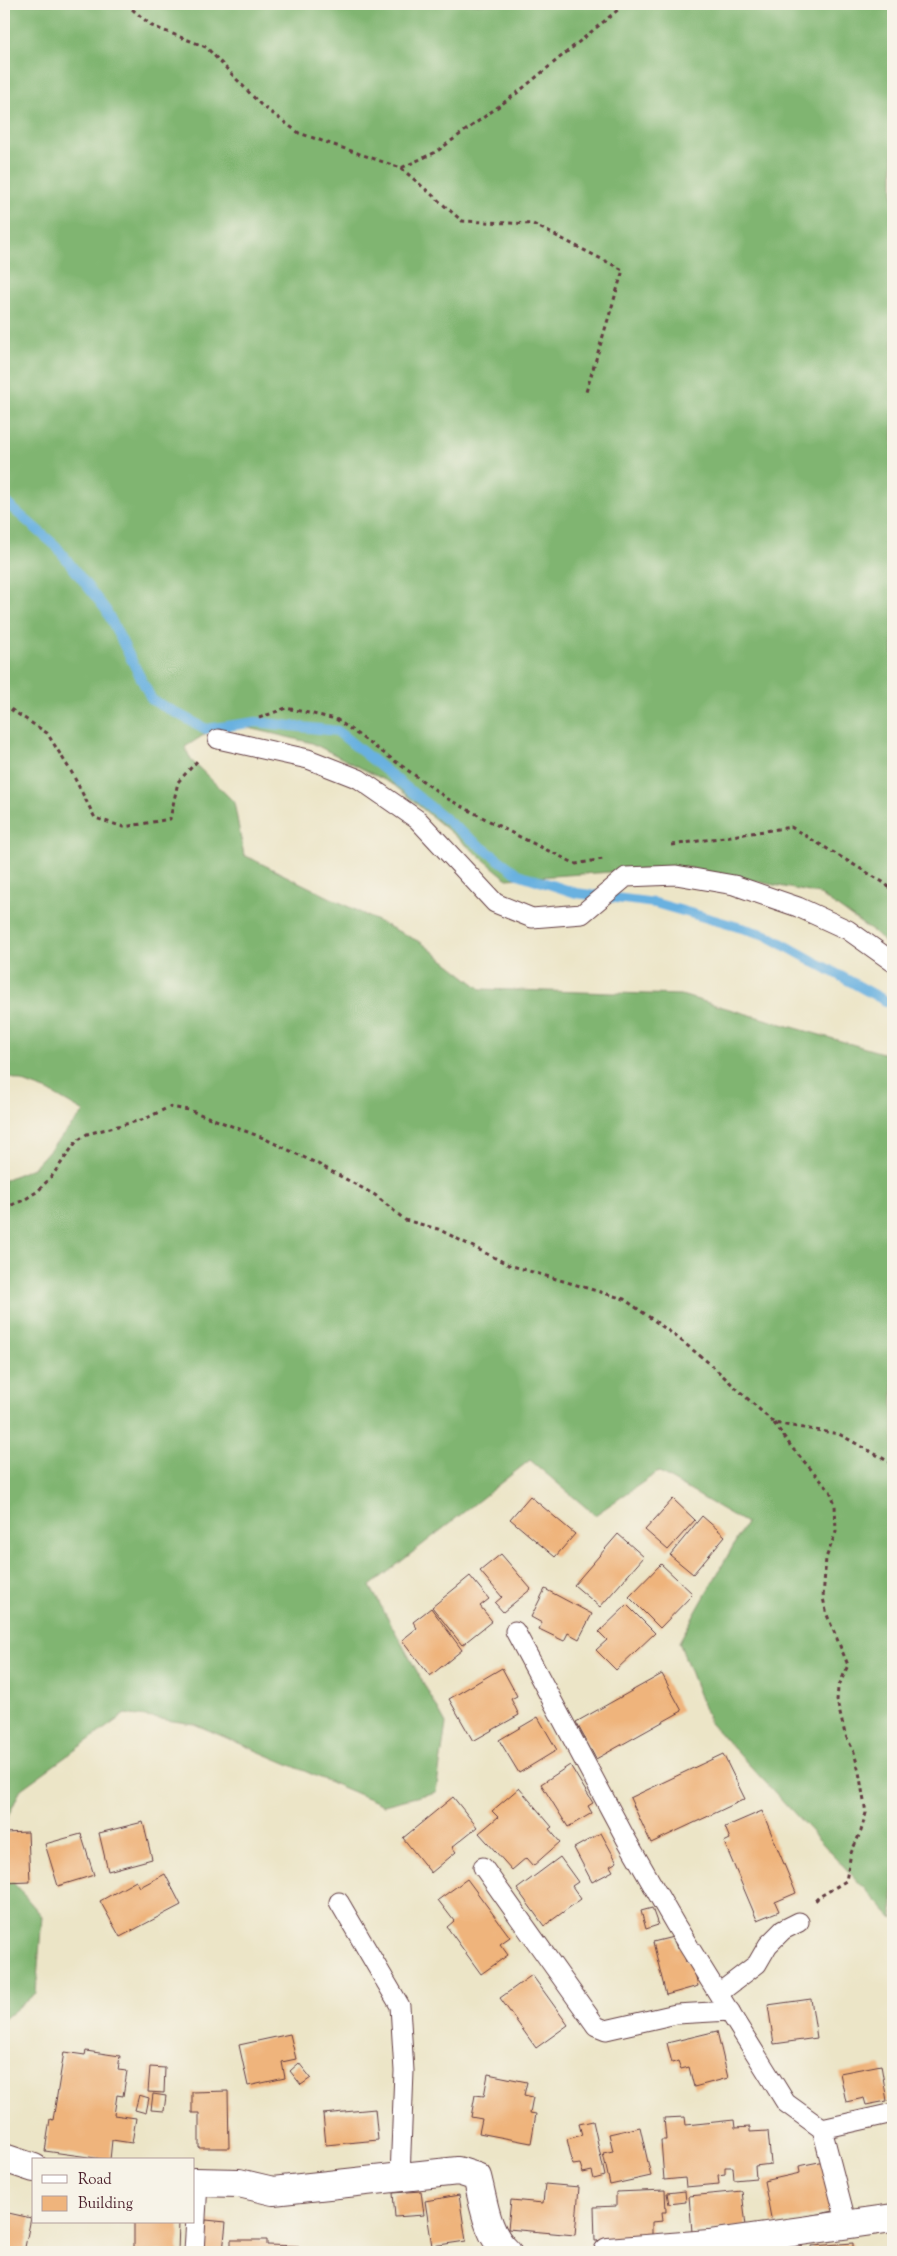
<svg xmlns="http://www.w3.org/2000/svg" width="897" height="2256" font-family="'Sorts Mill Goudy',serif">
	<rect width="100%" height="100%" fill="#f7f3e8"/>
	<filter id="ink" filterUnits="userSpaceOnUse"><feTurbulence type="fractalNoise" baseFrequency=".02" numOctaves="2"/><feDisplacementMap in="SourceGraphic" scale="10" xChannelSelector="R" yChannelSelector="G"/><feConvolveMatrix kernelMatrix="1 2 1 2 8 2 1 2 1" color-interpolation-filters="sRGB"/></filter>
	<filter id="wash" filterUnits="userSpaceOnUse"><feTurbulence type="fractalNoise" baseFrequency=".0096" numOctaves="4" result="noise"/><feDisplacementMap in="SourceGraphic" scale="20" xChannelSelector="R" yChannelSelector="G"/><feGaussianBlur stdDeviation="1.12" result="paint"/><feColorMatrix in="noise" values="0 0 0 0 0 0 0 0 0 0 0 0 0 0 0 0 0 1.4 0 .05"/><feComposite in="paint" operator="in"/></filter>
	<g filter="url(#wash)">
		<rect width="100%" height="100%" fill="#ece5c7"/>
		<!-- forest -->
		<g fill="#80b571" stroke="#656a4e">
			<path d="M4,4H893V950L875,933L819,894L685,867L507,879L394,785L312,743L224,722L185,747L191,760L234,802L244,855L422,943L481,989L681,995L893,1056V1919L710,1723L679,1642L746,1523L658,1472L595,1515L530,1460L370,1586L446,1724L436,1792L384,1805L194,1724L125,1714L21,1789L4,1825V1180L33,1168L84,1112L48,1091L4,1075Z"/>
			<path d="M4,1872L42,1916L36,1993L4,2019Z"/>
		</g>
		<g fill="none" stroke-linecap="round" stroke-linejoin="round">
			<!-- stream -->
			<path stroke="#69b1e0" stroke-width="10" d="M4,501L56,546L106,610L152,700L206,729L256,722L337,731L460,831L518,874L576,893L655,903L766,935L893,1005"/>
		</g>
		<g id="blocks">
			<!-- building -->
			<g fill="#efb47c">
				<path d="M530,1496L575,1534L555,1557L510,1519Z"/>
				<path d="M673,1499L695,1520L668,1550L645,1530Z"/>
				<path d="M702,1516L725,1536L693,1574L670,1555Z"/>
				<path d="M618,1534L644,1557L600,1607L574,1585Z"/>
				<path d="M501,1554L531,1589L503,1612L495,1603L502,1597L480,1571Z"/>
				<path d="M661,1564L693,1594L660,1628L629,1597Z"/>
				<path d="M470,1576L489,1599L480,1606L492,1621L462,1645L432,1607Z"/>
				<path d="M545,1589L592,1614L579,1639L568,1633L564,1641L539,1629L542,1623L531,1617Z"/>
				<path d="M627,1605L655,1633L616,1670L596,1650L607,1640L599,1632Z"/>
				<path d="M431,1608L462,1650L430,1676L402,1640L417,1628L413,1622Z"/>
				<path d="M502,1668L517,1696L511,1699L519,1715L473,1741L449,1699Z"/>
				<path d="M662,1674L682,1711L596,1759L576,1722Z"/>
				<path d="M538,1717L557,1750L519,1773L499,1740Z"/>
				<path d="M723,1754L745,1799L651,1843L630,1798Z"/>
				<path d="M570,1765L593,1803L588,1806L592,1813L568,1827L541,1784Z"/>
				<path d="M519,1788L552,1827L549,1829L560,1842L533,1866L526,1858L512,1870L479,1833L498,1817L492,1811Z"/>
				<path d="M453,1797L477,1827L452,1847L456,1852L431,1873L403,1838Z"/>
				<path d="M762,1811L796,1893L775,1902L779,1911L757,1920L724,1842L730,1839L725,1827Z"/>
				<path d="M143,1822L152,1859L108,1871L99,1833Z"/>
				<path d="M28,1832L30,1882L4,1883V1833Z"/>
				<path d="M601,1833L617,1862L610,1866L613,1871L592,1882L574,1848Z"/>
				<path d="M81,1834L94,1875L58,1886L45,1844Z"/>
				<path d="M560,1857L578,1882L572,1886L581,1899L544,1926L517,1889Z"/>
				<path d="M165,1874L181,1905L120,1937L100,1901L136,1881L140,1887Z"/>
				<path d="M467,1879L510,1937L500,1944L508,1955L481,1974L447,1927L454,1921L438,1900Z"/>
				<path d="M652,1908L658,1925L646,1929L641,1911Z"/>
				<path d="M673,1937L677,1949L682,1948L686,1962L692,1960L698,1986L666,1995L653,1942Z"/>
				<path d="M532,1975L568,2025L536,2048L500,1998Z"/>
				<path d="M811,1999L817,2038L774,2044L768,2005Z"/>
				<path d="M717,2031L728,2078L694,2087L689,2067L681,2069L678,2061L672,2063L667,2043Z"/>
				<path d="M290,2034L296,2059L282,2062L285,2078L248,2086L239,2045Z"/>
				<path d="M86,2051L120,2056L118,2070L127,2071L123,2096L117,2095L114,2115L136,2118L132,2143L112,2140L110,2160L45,2151L50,2119L53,2120L64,2052L85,2055Z"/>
				<path d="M299,2063L311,2078L301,2085L290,2071Z"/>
				<path d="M881,2065L887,2101L866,2105L864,2098L846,2102L840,2073Z"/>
				<path d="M150,2067L165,2068L164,2093L148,2092Z"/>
				<path d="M488,2074L527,2082L524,2095L533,2097L530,2113L536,2114L531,2143L479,2133L482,2119L471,2117L475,2095L484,2096Z"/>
				<path d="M228,2091L229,2148H199V2113H192V2092Z"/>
				<path d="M153,2094L166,2096L164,2111L151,2110Z"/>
				<path d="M139,2095L149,2098L146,2113L135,2110Z"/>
				<path d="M375,2109L378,2140L326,2145L323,2114Z"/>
				<path d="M685,2117L686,2125L734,2120L735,2128L750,2127V2132L768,2131L771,2164L755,2166L756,2178L734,2180L733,2167H725V2174L718,2175L719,2184L686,2187L685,2178L664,2180L661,2140H666L664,2118Z"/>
				<path d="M593,2121L605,2176L594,2179L592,2171L583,2173L580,2164L573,2165L567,2139L582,2135L579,2124Z"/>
				<path d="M640,2127L651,2176L610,2185L603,2153L613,2151L609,2134Z"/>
				<path d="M824,2161L834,2211L772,2223L764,2181L800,2173L799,2166Z"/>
				<path d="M545,2184L579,2187L575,2235L508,2229L511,2200L543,2203Z"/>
				<path d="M665,2190L666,2212H662L663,2221L652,2222V2238L595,2241L594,2207L616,2206V2192Z"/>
				<path d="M421,2191L424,2215L395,2217L393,2193Z"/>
				<path d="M685,2191L686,2202L669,2204L667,2193Z"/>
				<path d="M742,2191L746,2226L692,2232L689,2196Z"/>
				<path d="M459,2195L466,2241L432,2246L425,2201Z"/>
				<path d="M4,2212L31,2218L24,2252H4Z"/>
				<path d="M206,2220L226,2222L223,2252H202Z"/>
				<path d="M134,2222H179L178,2252H134Z"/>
				<path d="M231,2240H267V2245L298,2246V2252H231Z"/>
				<path d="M853,2243V2252H812V2246Z"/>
			</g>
		</g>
	</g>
	<g filter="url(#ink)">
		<use href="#blocks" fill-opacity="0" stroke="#623d42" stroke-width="1"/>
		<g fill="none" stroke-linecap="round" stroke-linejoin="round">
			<!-- lane casing -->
			<g stroke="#623d42" stroke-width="21">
				<g id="lane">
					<path d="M218,739L308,759L359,779L418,820L495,903L532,918L582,914L626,877L676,875L734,885L798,907L848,930L893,962"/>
					<path d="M515,1631L626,1839L675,1924L786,2103L822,2129L847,2225"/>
					<path d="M483,1867L596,2026L606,2030L676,2014L730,2011"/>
					<path d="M339,1902L400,2006L404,2071L400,2177"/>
					<path d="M719,1993L757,1964L768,1945L783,1930L799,1922"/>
					<path d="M822,2129L893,2113"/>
					<path d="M194,2252L198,2183"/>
				</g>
			</g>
			<!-- street casing -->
			<g stroke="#623d42" stroke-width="30">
				<g id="street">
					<path d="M4,2158L34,2168"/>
					<path d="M194,2182L239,2183L273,2191L458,2171L477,2177C484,2203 486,2233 507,2252"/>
					<path d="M608,2252L709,2244L893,2218"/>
				</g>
			</g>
			<!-- path -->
			<g stroke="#623d42" stroke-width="3" stroke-dasharray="4 4" stroke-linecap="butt">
				<path d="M126,4L152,26L206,47L261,105L299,133L401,168L436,152L517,93L625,4"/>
				<path d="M401,168L462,221L533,224L623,270L586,392"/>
				<path d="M4,705L47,733L72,773L95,818L124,827L170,819L178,782L199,759"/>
				<path d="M259,718L286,708L336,719L448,799L514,834L576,864L603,859"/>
				<path d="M672,845L791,827L886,884L893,893"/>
				<path d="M4,1208L24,1200L38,1191L52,1176L76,1142L87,1134L145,1119L169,1107L189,1110L261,1137L318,1164L375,1195L405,1220L438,1229L509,1265L624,1299L673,1334L709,1363L774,1423L839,1434L893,1464"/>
				<path d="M774,1423L793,1449L830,1491L835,1504L836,1532L826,1558L823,1598L827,1615L848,1665L838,1688L837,1701L845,1734L854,1752L859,1772L866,1813L861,1831L851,1853L846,1881L819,1897L815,1901"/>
			</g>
			<!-- lane -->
			<use href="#lane" stroke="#fff" stroke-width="19"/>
			<!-- street -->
			<use href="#street" stroke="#fff" stroke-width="28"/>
		</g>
	</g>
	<!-- margin -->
	<rect width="897" height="2256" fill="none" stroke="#f7f3e8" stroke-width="20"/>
	<!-- legend -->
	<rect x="32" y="2158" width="162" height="65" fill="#f7f3e8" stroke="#b29e9c"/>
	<rect x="42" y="2175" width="25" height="8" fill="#ffffff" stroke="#b29e9c"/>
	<text x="78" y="2184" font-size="15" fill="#4a1f2b">Road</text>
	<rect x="42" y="2196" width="25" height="15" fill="#efb47c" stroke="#b29e9c"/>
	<text x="78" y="2208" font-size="15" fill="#4a1f2b">Building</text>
</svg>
